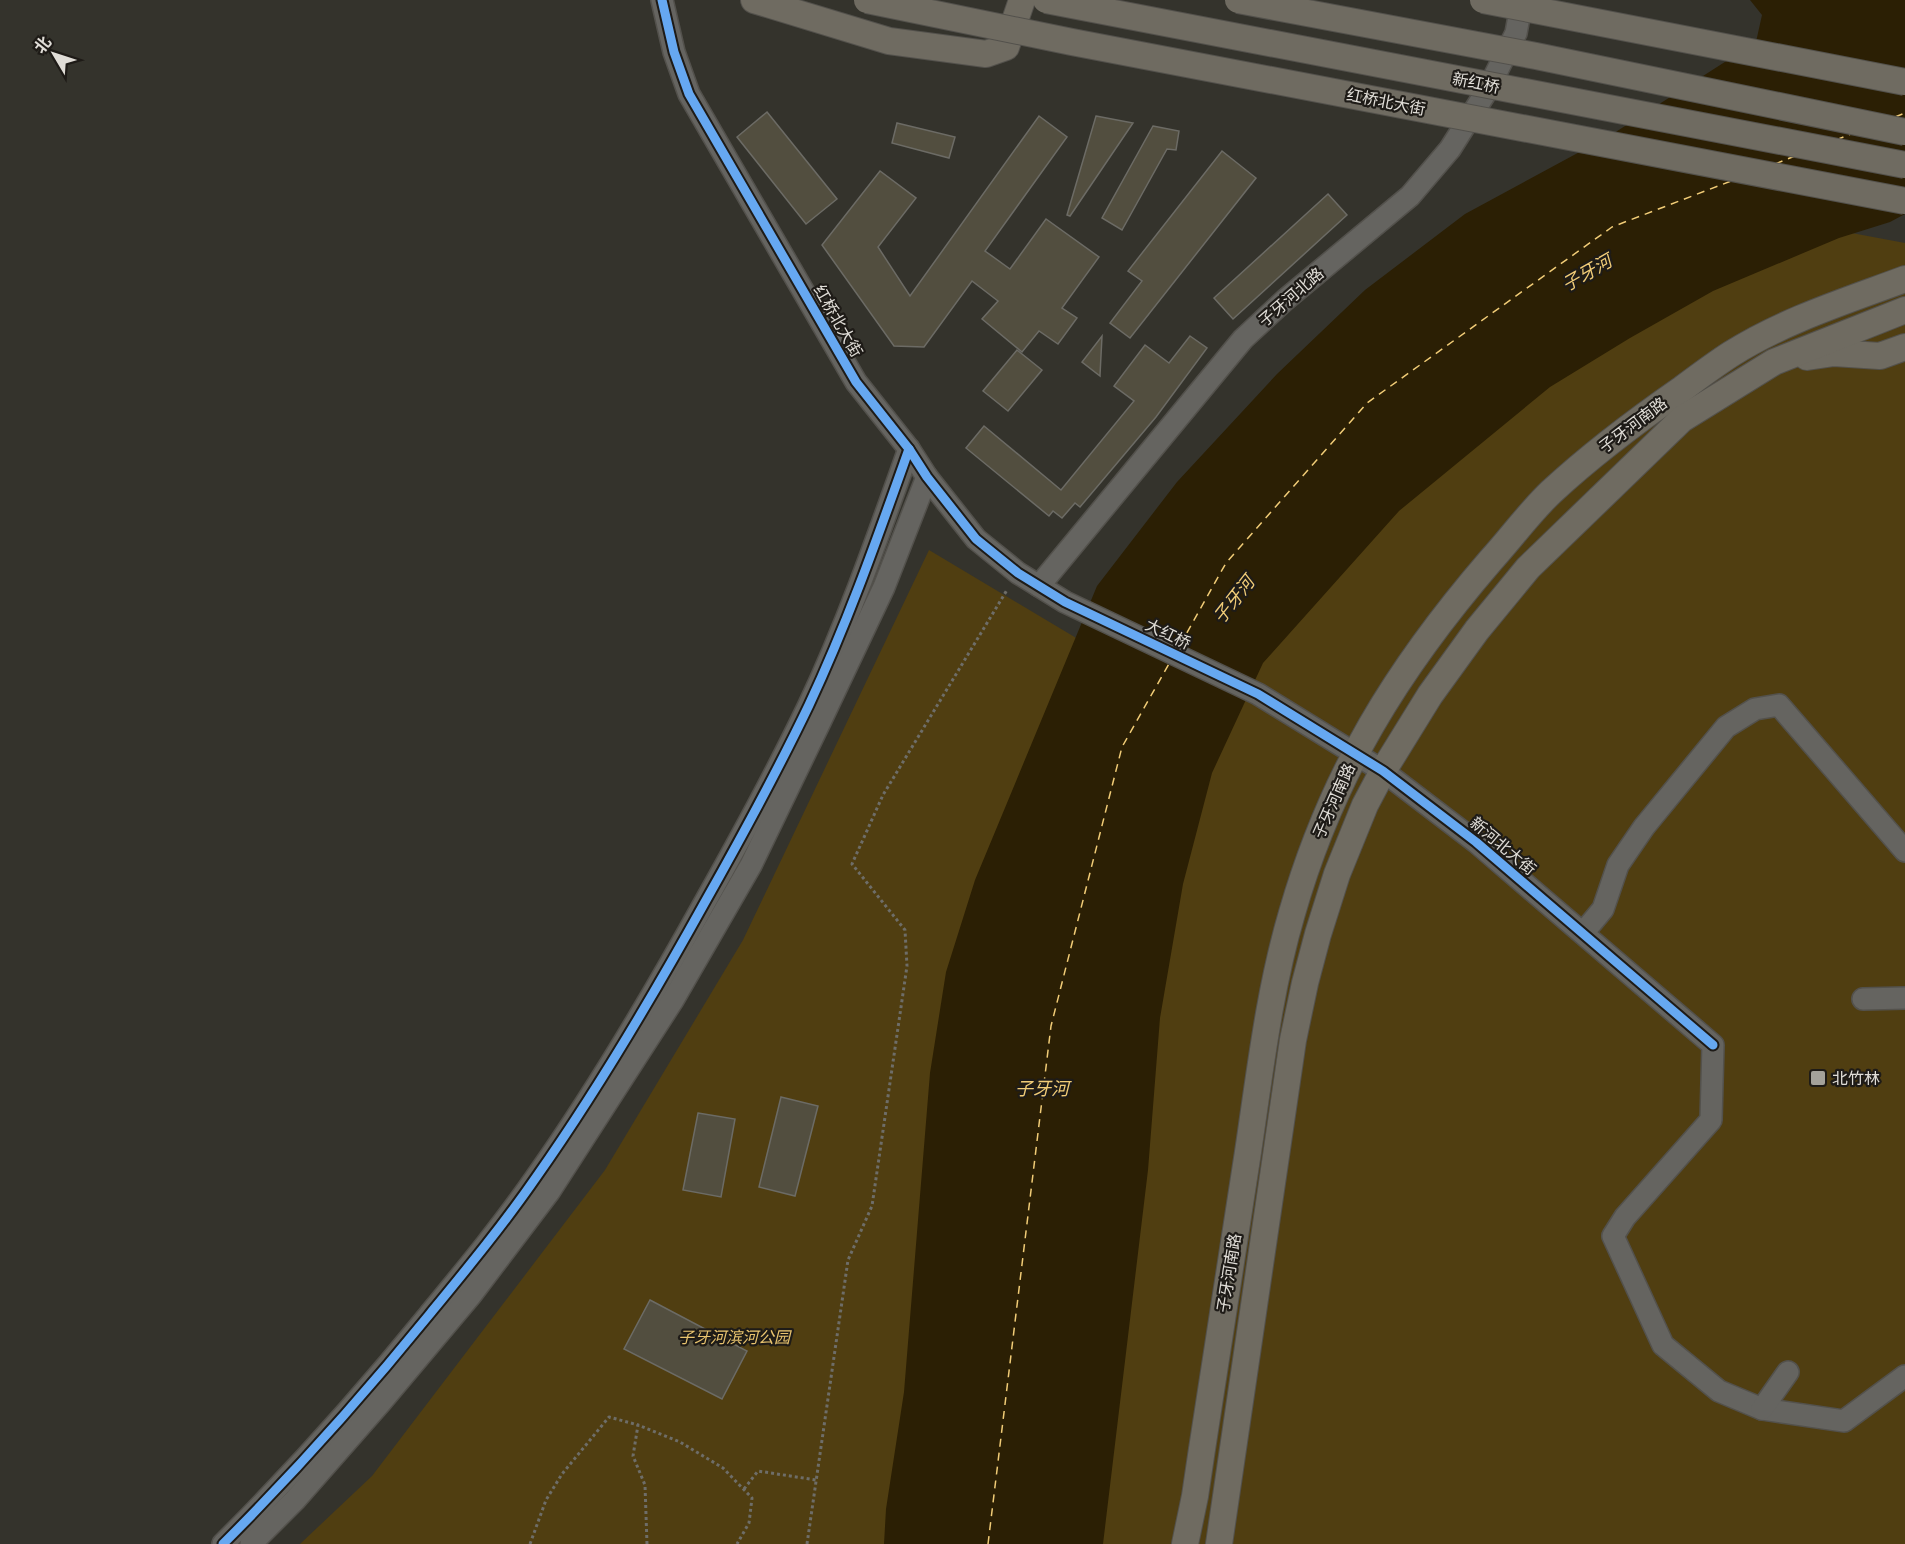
<svg xmlns="http://www.w3.org/2000/svg" width="1905" height="1544" font-family="'Times New Roman','Noto Sans SC',serif">
	<rect width="100%" height="100%" fill="#34332c"/>
	<!-- green -->
	<g fill="#503e11">
		<path d="M1825,228L1905,243V1544H1062L1154,910L1259,646L1420,465L1612,319Z"/>
		<path d="M929,550L1093,648L914,1544H300L372,1476L605,1170L743,940Z"/>
	</g>
	<!-- water -->
	<path fill="#2b1f04" d="M1750,0H1905V214L1890,222L1839,238L1713,291L1630,338L1550,387L1399,511L1263,663L1212,773L1183,884L1160,1018L1148,1170L1103,1544H884L886,1509L904,1392L930,1073L946,972L975,880L1097,586L1177,482L1277,374L1365,290L1465,214L1611,135L1756,42L1762,15Z"/>
	<g fill="none" stroke-linecap="round" stroke-linejoin="round">
		<!-- ferry -->
		<g stroke="#f1cc77" stroke-width="1.5" stroke-dasharray="8 6" stroke-linecap="butt">
			<path d="M1895,117L1905,113"/>
			<path d="M1836,140L1851,134"/>
			<path d="M1775,164L1795,156"/>
			<path d="M1180,645L1226,563L1367,403L1612,227L1731,181"/>
			<path d="M988,1544L1051,1026L1122,747L1170,662"/>
		</g>
	</g>
	<!-- building -->
	<g fill="#524e3f" stroke="#6c6b65" stroke-width="1.5">
		<path d="M767,112L837,199L806,224L737,137Z"/>
		<path d="M1039,116L1067,137L985,251L1010,269L1046,219L1099,257L1062,308L1077,318L1058,344L1039,331L1022,352L982,319L998,301L972,281L924,347L894,346L822,245L880,171L916,198L878,247L910,296Z"/>
		<path d="M1096,116L1133,123L1070,216L1067,215Z"/>
		<path d="M897,123L955,137L949,158L892,143Z"/>
		<path d="M1153,126L1179,131L1176,150L1167,149L1122,230L1102,218Z"/>
		<path d="M1222,151L1256,178L1130,338L1110,323L1142,281L1128,271Z"/>
		<path d="M1328,194L1347,215L1233,319L1214,298Z"/>
		<path d="M1102,336L1100,375V376L1082,362Z"/>
		<path d="M1190,336L1207,348L1156,417L1080,507L1075,503L1062,518L1053,511L1049,516L966,448L984,426L1061,490L1134,401L1114,386L1145,345L1169,363Z"/>
		<path d="M1017,350L1042,370L1008,411L983,391Z"/>
		<path d="M781,1097L818,1106L795,1196L759,1187Z"/>
		<path d="M698,1113L735,1119L721,1197L683,1190Z"/>
		<path d="M650,1300L747,1351L722,1399L624,1349Z"/>
	</g>
	<g fill="none" stroke-linecap="round" stroke-linejoin="round">
		<!-- minor casing -->
		<g stroke="#53514c" stroke-width="24">
			<g id="minor">
				<path d="M662,0L674,52L689,94L856,382L909,449L927,477L976,539L1018,573L1065,602L1258,694L1383,771L1476,842L1713,1045L1711,1120L1625,1217L1613,1236L1663,1345L1719,1391L1762,1409L1844,1421L1905,1376"/>
				<path d="M1039,586L1243,339L1285,300L1410,196L1450,149L1488,89L1516,33L1522,0"/>
				<path d="M1583,933L1603,909L1618,865L1644,827L1726,727L1755,709L1779,705L1905,851"/>
				<path d="M1863,999L1905,998"/>
				<path d="M1762,1409L1788,1372"/>
				<path d="M223,1544C296,1471 364,1395 429,1315C466,1270 504,1224 537,1176C599,1088 653,996 705,902C741,838 777,772 809,705C848,622 878,536 909,449"/>
				<path d="M251,1544L295,1500L381,1402L471,1295L549,1192L673,1000L751,865L821,720L884,587L927,477"/>
			</g>
		</g>
		<!-- major casing -->
		<g stroke="#53514c" stroke-width="28">
			<g id="major">
				<path d="M754,0L889,41L986,54L1006,47L1022,0"/>
				<path d="M1807,357L1834,353L1880,356L1905,347"/>
				<path d="M1185,1544L1195,1496C1212,1381 1230,1266 1248,1152C1260,1072 1269,991 1292,913C1332,774 1397,669 1491,560C1511,538 1529,513 1551,492C1592,454 1636,421 1682,389C1698,377 1714,365 1731,354C1785,320 1846,301 1905,279"/>
				<path d="M1219,1544L1293,1040L1305,983L1318,934L1337,874L1365,805L1383,771L1430,695L1477,630L1528,568L1682,419L1774,362L1905,310"/>
			</g>
		</g>
		<!-- path -->
		<g stroke="#6e6d68" stroke-width="3" stroke-dasharray="3 3" stroke-linecap="butt">
			<path d="M744,1489L758,1471L816,1480"/>
			<path d="M530,1544L546,1500L562,1474L609,1417L638,1425"/>
			<path d="M647,1544L645,1485L633,1456L638,1425L680,1442L723,1468L752,1498L749,1523L737,1544"/>
			<path d="M807,1544L848,1260L872,1206L907,966L905,930L852,864L883,795L1007,590"/>
		</g>
		<!-- minor -->
		<use href="#minor" stroke="#656460" stroke-width="21"/>
		<!-- major -->
		<use href="#major" stroke="#6f6b61" stroke-width="26"/>
		<!-- major-bridge casing -->
		<g stroke="#53514c" stroke-width="28" stroke-linecap="butt">
			<g id="major-bridge">
				<path d="M867,0L1072,42L1905,201"/>
				<path d="M1046,0L1905,165"/>
				<path d="M1238,0L1536,56L1905,132"/>
				<path d="M1483,0L1905,82"/>
			</g>
		</g>
		<!-- major-bridge -->
		<use href="#major-bridge" stroke="#6f6b61" stroke-width="26"/>
		<!-- cycleway casing -->
		<g stroke="#1e1b17" stroke-width="13">
			<g id="cycleway">
				<path d="M662,0L674,52L689,94L856,382L909,449L927,477L976,539L1018,573L1065,602L1258,694L1383,771L1476,842L1713,1045"/>
				<path d="M223,1544C296,1471 364,1395 429,1315C466,1270 504,1224 537,1176C599,1088 653,996 705,902C741,838 777,772 809,705C848,622 878,536 909,449"/>
			</g>
		</g>
		<!-- cycleway -->
		<use href="#cycleway" stroke="#66a8f1" stroke-width="9"/>
	</g>
	<!-- markers -->
	<rect fill="#a4a29b" stroke="#1e1b17" stroke-width="2" x="1810" y="1070" width="16" height="16" rx="3"/>
	<g text-anchor="middle" dominant-baseline="central" stroke-width="4.5" stroke-linejoin="round" paint-order="stroke">
		<!-- street labels -->
		<g font-size="16" fill="#e0ddd7" stroke="#1e1b17">
			<text transform="translate(1476 83) rotate(11)">新红桥</text>
			<text transform="translate(1386 102) rotate(11)">红桥北大街</text>
			<text transform="translate(1291 297) rotate(-41)">子牙河北路</text>
			<text transform="translate(838 321) rotate(60)">红桥北大街</text>
			<text transform="translate(1633 425) rotate(-37)">子牙河南路</text>
			<text transform="translate(1168 634) rotate(26)">大红桥</text>
			<text transform="translate(1334 801) rotate(-66)">子牙河南路</text>
			<text transform="translate(1503 846) rotate(40)">新河北大街</text>
			<text transform="translate(1229 1273) rotate(-81)">子牙河南路</text>
		</g>
		<!-- poi labels -->
		<g font-size="16" fill="#e0ddd7" stroke="#1e1b17" text-anchor="start">
			<text x="1832" y="1078">北竹林</text>
		</g>
		<!-- park labels -->
		<g font-size="16" font-style="italic" fill="#e9c46f" stroke="#1e1b17">
			<text x="734" y="1337">子牙河滨河公园</text>
		</g>
		<!-- water labels -->
		<g font-size="18" font-style="italic" fill="#f1cc77" stroke="#1e1b17">
			<text transform="translate(1587 273) rotate(-30)">子牙河</text>
			<text transform="translate(1234 600) rotate(-52)">子牙河</text>
			<text x="1042" y="1089">子牙河</text>
		</g>
	</g>
	<!-- north arrow -->
	<g transform="translate(54 54) rotate(309)" stroke="#1e1b17" stroke-width="4.5" paint-order="stroke">
	<path d="M0-4.5L10 22L0 15L-10 22Z" fill="#e0ddd7"/>
	<text y="-9" font-size="16" font-weight="bold" text-anchor="middle" fill="#e0ddd7">北</text>
	</g>
</svg>
